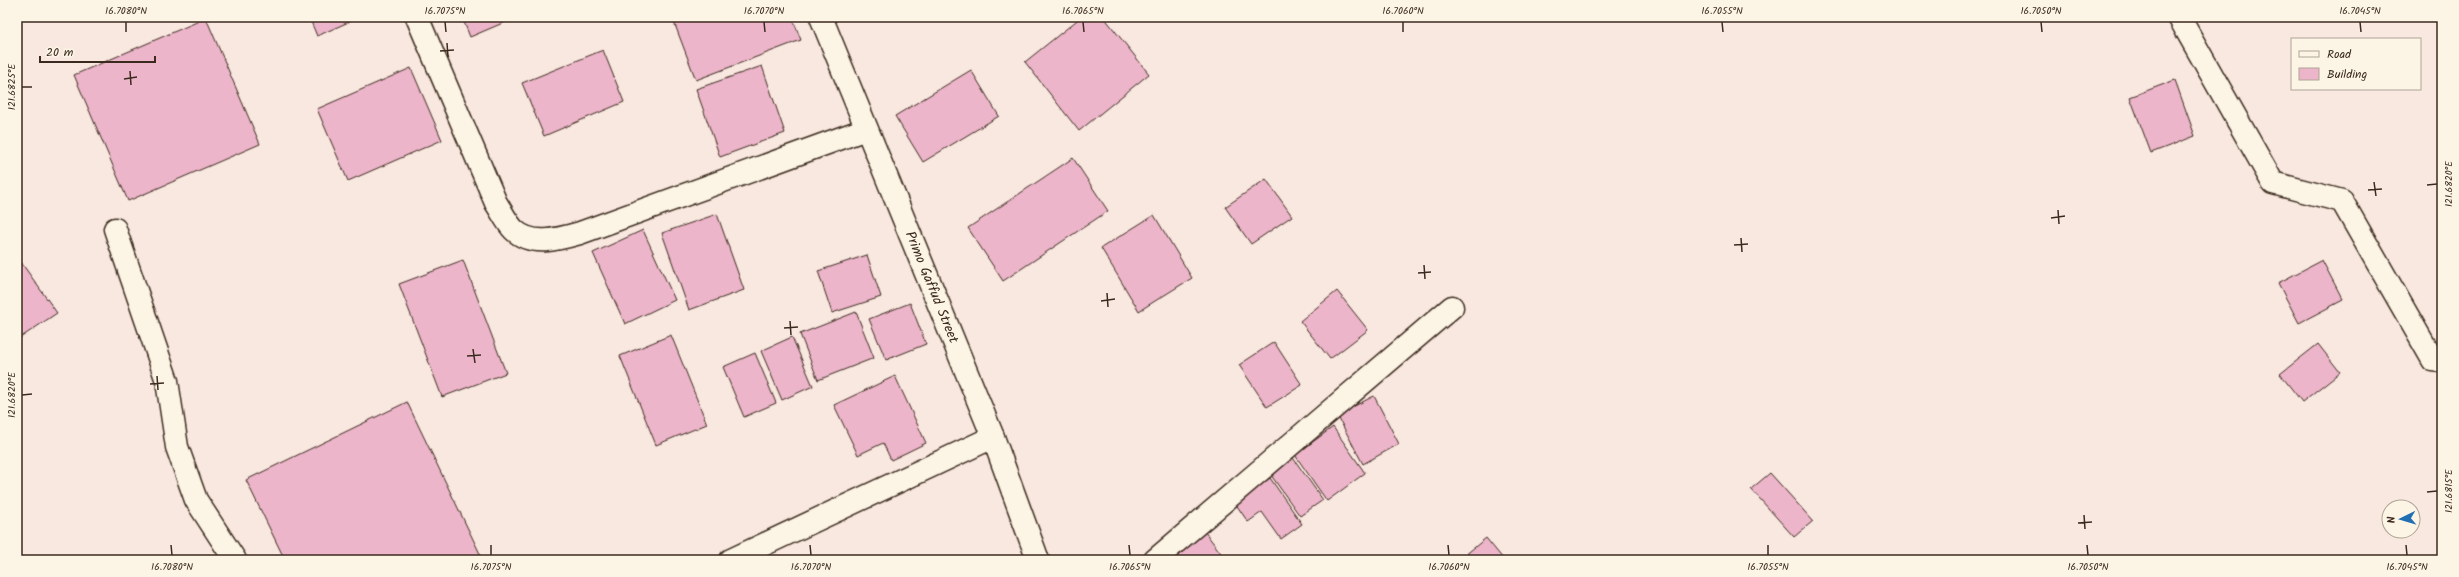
<svg xmlns="http://www.w3.org/2000/svg" width="2459" height="577" font-family="Kalam,sans-serif">
	<rect width="100%" height="100%" fill="#f9e8e0"/>
	<filter id="ink" filterUnits="userSpaceOnUse"><feTurbulence type="fractalNoise" baseFrequency=".025" numOctaves="2"/><feDisplacementMap in="SourceGraphic" scale="8" xChannelSelector="R" yChannelSelector="G"/><feConvolveMatrix kernelMatrix="1 2 1 2 8 2 1 2 1" color-interpolation-filters="sRGB"/></filter>
	<g filter="url(#ink)">
		<!-- building -->
		<g fill="#edb5ca" stroke="#3b2a1e">
			<path d="M309,17H360L317,36Z"/>
			<path d="M462,17H517L470,37Z"/>
			<path d="M672,17H792L801,40L696,80Z"/>
			<path d="M1081,17H1104L1149,74L1079,131L1025,62Z"/>
			<path d="M206,18L260,144L128,201L74,75Z"/>
			<path d="M603,50L624,102L544,136L522,83Z"/>
			<path d="M762,66L785,133L720,157L696,89Z"/>
			<path d="M411,68L442,140L348,181L317,109Z"/>
			<path d="M971,70L999,116L923,162L895,116Z"/>
			<path d="M2175,80L2195,136L2151,153L2130,97Z"/>
			<path d="M1073,158L1108,211L1003,281L968,228Z"/>
			<path d="M1266,179L1292,216L1251,244L1225,207Z"/>
			<path d="M717,214L744,290L689,310L662,233Z"/>
			<path d="M1154,215L1192,278L1139,311L1101,248Z"/>
			<path d="M643,230L675,300L625,324L593,253Z"/>
			<path d="M867,255L881,297L832,313L818,271Z"/>
			<path d="M18,258L57,313L17,340V259Z"/>
			<path d="M463,260L506,373L442,397L399,284Z"/>
			<path d="M2322,260L2343,300L2299,323L2278,283Z"/>
			<path d="M1337,291L1368,330L1330,359L1300,321Z"/>
			<path d="M910,303L926,344L886,360L869,319Z"/>
			<path d="M856,312L874,358L818,380L800,334Z"/>
			<path d="M671,335L707,424L656,445L620,356Z"/>
			<path d="M792,337L813,386L782,400L761,351Z"/>
			<path d="M1274,342L1302,385L1267,407L1239,365Z"/>
			<path d="M2318,344L2340,372L2302,402L2280,374Z"/>
			<path d="M755,353L776,403L744,417L723,367Z"/>
			<path d="M895,376L926,443L891,460L883,443L858,455L834,405Z"/>
			<path d="M1374,396L1399,444L1363,464L1337,415Z"/>
			<path d="M407,402L483,560H285L246,480Z"/>
			<path d="M1333,427L1365,473L1327,501L1295,455Z"/>
			<path d="M1291,455L1323,500L1300,516L1268,471Z"/>
			<path d="M1770,473L1813,521L1794,537L1751,489Z"/>
			<path d="M1270,478L1302,524L1281,539L1262,512L1248,522L1235,503Z"/>
			<path d="M1205,532L1226,560H1167Z"/>
			<path d="M1486,538L1504,560H1459Z"/>
		</g>
		<g fill="none" stroke-linecap="round" stroke-linejoin="round">
			<!-- service casing -->
			<g stroke="#3b2a1e" stroke-width="25">
				<path id="service" d="M115,229L167,381L177,447L196,500L235,560"/>
			</g>
			<!-- minor casing -->
			<g stroke="#3b2a1e" stroke-width="25">
				<g id="minor">
					<path d="M417,17L496,203C502,212 507,223 514,230C532,247 559,239 580,233L866,129"/>
					<path d="M2179,17L2273,183L2342,201L2433,360L2442,361"/>
					<path d="M731,560L993,437"/>
					<path d="M1155,560L1452,307"/>
				</g>
			</g>
			<!-- secondary casing -->
			<g stroke="#3b2a1e" stroke-width="25">
				<g id="secondary">
					<path id="s1" d="M821,17L993,437L1038,560"/>
				</g>
			</g>
			<!-- service -->
			<use href="#service" stroke="#fcf5e5" stroke-width="22"/>
			<!-- minor -->
			<use href="#minor" stroke="#fcf5e5" stroke-width="22"/>
			<!-- secondary -->
			<use href="#secondary" stroke="#fcf5e5" stroke-width="22"/>
		</g>
	</g>
	<!-- ticks -->
	<path fill="none" stroke="#3b2a1e" stroke-width="1.5" d="M126,22V32M445,22L446,32M764,22L765,32M1083,22L1084,32M1403,22V32M1722,22L1723,32M2041,22L2042,32M2360,22L2361,32M447,43L448,57M440,51L454,50M130,71L131,85M124,79L137,77M22,87H32M2374,182L2376,196M2427,185L2437,184M2368,190L2382,189M2058,210L2059,224M2051,218L2065,216M1741,238L1742,252M1734,245L1748,244M1424,265L1425,279M1418,273L1431,272M1107,293L1108,307M1101,301L1115,299M790,321L791,335M784,328L798,327M473,349L475,363M467,356L481,355M157,376L158,390M150,384L164,383M22,395L32,394M2427,492L2437,491M2084,515L2085,529M2078,523L2092,522M171,545L172,555M491,545V555M810,545L811,555M1129,545L1130,555M1448,545L1449,555M1768,545V555M2087,545L2088,555M2406,545L2407,555"/>
	<g text-anchor="middle" dominant-baseline="central" stroke-width="4" stroke-linejoin="round" paint-order="stroke">
		<!-- street labels -->
		<g font-size="14" fill="#3b2a1e" stroke="#fcf5e5">
			<text stroke="none"><textPath href="#s1" startOffset="292">Primo Gaffud Street</textPath></text>
		</g>
	</g>
	<!-- margin -->
	<rect width="2459" height="577" fill="none" stroke="#fcf5e5" stroke-width="44"/>
	<!-- legend -->
	<rect x="2291" y="38" width="130" height="52" fill="#fcf5e5" stroke="#afa495"/>
	<rect x="2299" y="51" width="20" height="6" fill="#fcf5e5" stroke="#afa495"/>
	<text x="2327" y="58" font-size="12" fill="#3b2a1e">Road</text>
	<rect x="2299" y="68" width="20" height="12" fill="#edb5ca" stroke="#afa495"/>
	<text x="2327" y="78" font-size="12" fill="#3b2a1e">Building</text>
	<!-- north arrow -->
	<g transform="translate(2401 519) rotate(265)"><circle r="19" fill="#fcf5e5" stroke="#afa495"/>
	<path d="M0-3L7 15L0 10L-7 15Z" fill="#1f6fb2"/>
	<text y="-6" font-size="11" font-weight="bold" text-anchor="middle" fill="#3b2a1e">N</text>
	</g>
	<!-- scale -->
	<path d="M40 56v6h115v-6" fill="none" stroke="#3b2a1e" stroke-width="2"/>
	<text x="46" y="56" font-size="12" fill="#3b2a1e" stroke="#fcf5e5" stroke-width="3" paint-order="stroke">20 m</text>
	<rect x="22" y="22" width="2415" height="533" fill="none" stroke="#3b2a1e" stroke-width="1.5"/>
	<g font-size="10" text-anchor="middle" fill="#3b2a1e">
		<text x="126" y="14">16.7080°N</text>
		<text x="445" y="14">16.7075°N</text>
		<text x="764" y="14">16.7070°N</text>
		<text x="1083" y="14">16.7065°N</text>
		<text x="1403" y="14">16.7060°N</text>
		<text x="1722" y="14">16.7055°N</text>
		<text x="2041" y="14">16.7050°N</text>
		<text x="2360" y="14">16.7045°N</text>
		<text transform="translate(11 87) rotate(-90)" y="4">121.6825°E</text>
		<text transform="translate(2448 184) rotate(-90)" y="4">121.6820°E</text>
		<text transform="translate(11 395) rotate(-90)" y="4">121.6820°E</text>
		<text transform="translate(2448 491) rotate(-90)" y="4">121.6815°E</text>
		<text x="172" y="570">16.7080°N</text>
		<text x="491" y="570">16.7075°N</text>
		<text x="811" y="570">16.7070°N</text>
		<text x="1130" y="570">16.7065°N</text>
		<text x="1449" y="570">16.7060°N</text>
		<text x="1768" y="570">16.7055°N</text>
		<text x="2088" y="570">16.7050°N</text>
		<text x="2407" y="570">16.7045°N</text>
	</g>
</svg>
